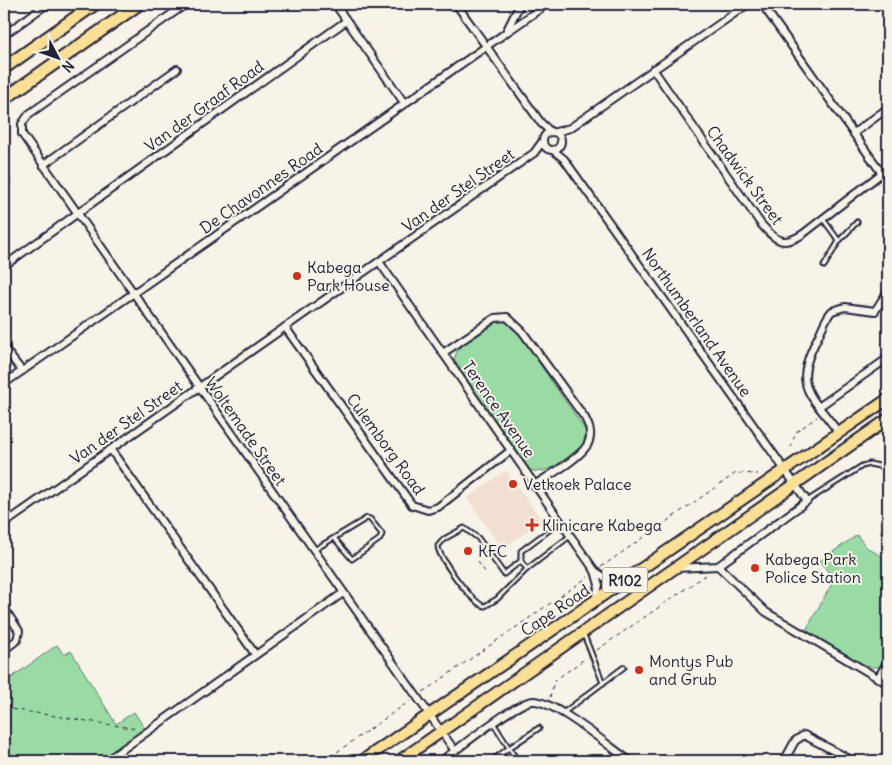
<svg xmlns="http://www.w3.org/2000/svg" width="892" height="765" font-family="Delius,sans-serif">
	<rect width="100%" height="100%" fill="#f7f3e8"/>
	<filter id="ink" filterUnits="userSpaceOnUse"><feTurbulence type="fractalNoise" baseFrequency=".02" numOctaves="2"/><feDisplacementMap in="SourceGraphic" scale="10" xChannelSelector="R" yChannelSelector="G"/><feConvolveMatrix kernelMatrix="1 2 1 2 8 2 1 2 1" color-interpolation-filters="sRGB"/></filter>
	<g filter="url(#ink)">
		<!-- built -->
		<path fill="#f2dfd2" d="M506,470L542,521L502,549L467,498Z"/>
		<!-- green -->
		<g fill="#9adba5" stroke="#5e7e70">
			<path d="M500,320L513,325L586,431L583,445C570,454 544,481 528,468L454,360L458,348Z"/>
			<path d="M857,535L866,547L888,560V654L879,667H867L806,630L834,580L820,561Z"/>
			<path d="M57,645L64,655L71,651L116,724L134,712L145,729L100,761H12L4,750V683Z"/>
		</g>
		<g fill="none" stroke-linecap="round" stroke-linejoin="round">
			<!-- lane casing -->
			<g stroke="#22223b" stroke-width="7">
				<g id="lane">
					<path d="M823,219L839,241"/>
					<path d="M824,266L839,241L857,222"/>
					<path d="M807,501L862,466L870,464L888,468"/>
					<path d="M314,550L367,518L370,519L382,534L380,539L352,559L335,539"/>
					<path d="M521,561L504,574L478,538L464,528L444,539L438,546C438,557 474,606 485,606L497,599L527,569L570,536"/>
					<path d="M527,569L521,561V551L560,522"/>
					<path d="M584,635L603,683"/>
					<path d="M563,713L624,667"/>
					<path d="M494,724L509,748L539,728"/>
					<path d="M491,761L509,748L518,761"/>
				</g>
			</g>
			<!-- street casing -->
			<g stroke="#22223b" stroke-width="10">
				<g id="street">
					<path d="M186,4L29,114L22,124V134L455,751"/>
					<path d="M335,4L405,104"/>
					<path d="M456,4L541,123L551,132"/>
					<path d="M762,4L888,182"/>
					<path d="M506,32L520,4"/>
					<path d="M4,35L47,4"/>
					<path d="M653,69L761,224C776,241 783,247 803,234L882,173"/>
					<circle cx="552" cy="141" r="9"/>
					<path d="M556,132L570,128L748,4"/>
					<path d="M854,133L888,108"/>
					<path d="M553,150L564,159L807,501L718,566L676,568"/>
					<path d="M43,165L177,69"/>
					<path d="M4,183L6,181"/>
					<path d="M380,263L595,571L599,585L595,600"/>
					<path d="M4,266L346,21"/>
					<path d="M285,327L412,505L428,510L438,507L510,451"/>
					<path d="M4,348L22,371"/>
					<path d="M443,353L495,318L507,317L522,331L585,418C589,426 592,433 589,441C585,456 548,476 534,485"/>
					<path d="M5,383L547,4"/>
					<path d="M820,406L888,358"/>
					<path d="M838,432C811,394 792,388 816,341C821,332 825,318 832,311L845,307L875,311L888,291"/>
					<path d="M111,450L255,654"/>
					<path d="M4,524L534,153L542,142"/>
					<path d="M718,566L766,612L888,684"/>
					<path d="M595,571L607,579L621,582"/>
					<path d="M4,608L19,631L17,640L4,650"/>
					<path d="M878,678L888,661"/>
					<path d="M4,755L8,761"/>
					<path d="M106,761L343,593"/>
					<path d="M441,761C457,750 517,701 533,701C554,700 611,748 630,761"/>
					<path d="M784,761L795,741L804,735L853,761"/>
				</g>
			</g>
			<!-- primary casing -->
			<g stroke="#22223b" stroke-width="14">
				<g id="primary">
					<path d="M362,761L888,399"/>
					<path d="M399,761L888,419"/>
				</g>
			</g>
			<!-- highway casing -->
			<g stroke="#22223b" stroke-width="15">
				<g id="highway">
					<path d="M4,68L95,4"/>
					<path d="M4,99L139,4"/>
				</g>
			</g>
			<!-- path -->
			<g stroke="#22223b" stroke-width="1" stroke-dasharray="4 4" stroke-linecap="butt">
				<path d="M791,447L796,432L817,417"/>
				<path d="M478,562L486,573"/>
				<path d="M601,567L736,473L758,474"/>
				<path d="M597,650L707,574"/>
				<path d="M423,692L588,577"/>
				<path d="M550,697L554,681L586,658"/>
				<path d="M4,708L138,729"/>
				<path d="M324,761L410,701"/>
			</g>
			<!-- lane -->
			<use href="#lane" stroke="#f7f3e8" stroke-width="3"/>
			<!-- street -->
			<use href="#street" stroke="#f7f3e8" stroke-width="6"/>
			<!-- primary -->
			<use href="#primary" stroke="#fadf96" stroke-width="10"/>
			<!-- highway -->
			<use href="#highway" stroke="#fadf96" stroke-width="11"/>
		</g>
	</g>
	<!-- markers -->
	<g fill="#c8321e" stroke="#f7f3e8" stroke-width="2">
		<circle cx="297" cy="276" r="5"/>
		<circle cx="513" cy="484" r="5"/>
		<path d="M529.5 517.5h5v5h5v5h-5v5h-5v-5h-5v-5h5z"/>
		<circle cx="468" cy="551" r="5"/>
		<circle cx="755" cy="568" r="5"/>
		<circle cx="639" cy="670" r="5"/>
	</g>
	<g text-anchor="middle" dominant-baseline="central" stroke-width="4" stroke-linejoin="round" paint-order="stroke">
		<!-- shield labels -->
		<rect fill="#f7f3e8" stroke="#62616f" stroke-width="1" x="602.5" y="567.5" width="45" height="25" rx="4"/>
		<g font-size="15" font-weight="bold" fill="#22223b">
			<text x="625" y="580">R102</text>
		</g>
		<!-- street labels -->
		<g font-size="16" fill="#22223b" stroke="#f7f3e8">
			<text transform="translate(204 106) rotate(-36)">Van der Graaf Road</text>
			<text transform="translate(745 175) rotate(54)">Chadwick Street</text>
			<text transform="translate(261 188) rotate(-35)">De Chavonnes Road</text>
			<text transform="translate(458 190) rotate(-35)">Van der Stel Street</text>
			<text transform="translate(697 322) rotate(55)">Northumberland Avenue</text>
			<text transform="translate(499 409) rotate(55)">Terence Avenue</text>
			<text transform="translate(126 422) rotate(-35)">Van der Stel Street</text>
			<text transform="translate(246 431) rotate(55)">Woltemade Street</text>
			<text transform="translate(386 444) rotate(54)">Culemborg Road</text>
			<text transform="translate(555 610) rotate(-34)">Cape Road</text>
		</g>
		<!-- poi labels -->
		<g font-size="16" fill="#22223b" stroke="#f7f3e8" text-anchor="start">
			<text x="307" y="267">Kabega<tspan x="307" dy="18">Park House</tspan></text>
			<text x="523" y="484">Vetkoek Palace</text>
			<text x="542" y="525">Klinicare Kabega</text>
			<text x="478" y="551">KFC</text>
			<text x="765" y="559">Kabega Park<tspan x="765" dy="18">Police Station</tspan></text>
			<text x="649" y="661">Montys Pub<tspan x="649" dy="18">and Grub</tspan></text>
		</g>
	</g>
	<!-- margin -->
	<rect width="892" height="765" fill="none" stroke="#f7f3e8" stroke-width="20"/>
	<rect x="10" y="10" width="872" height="745" fill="none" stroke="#22223b" stroke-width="2" filter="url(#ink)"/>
	<!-- north arrow -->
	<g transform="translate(58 58) rotate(131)" stroke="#f7f3e8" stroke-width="4" paint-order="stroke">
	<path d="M0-4L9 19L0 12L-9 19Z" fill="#22223b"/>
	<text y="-8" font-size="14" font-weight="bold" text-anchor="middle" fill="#22223b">N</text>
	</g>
</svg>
